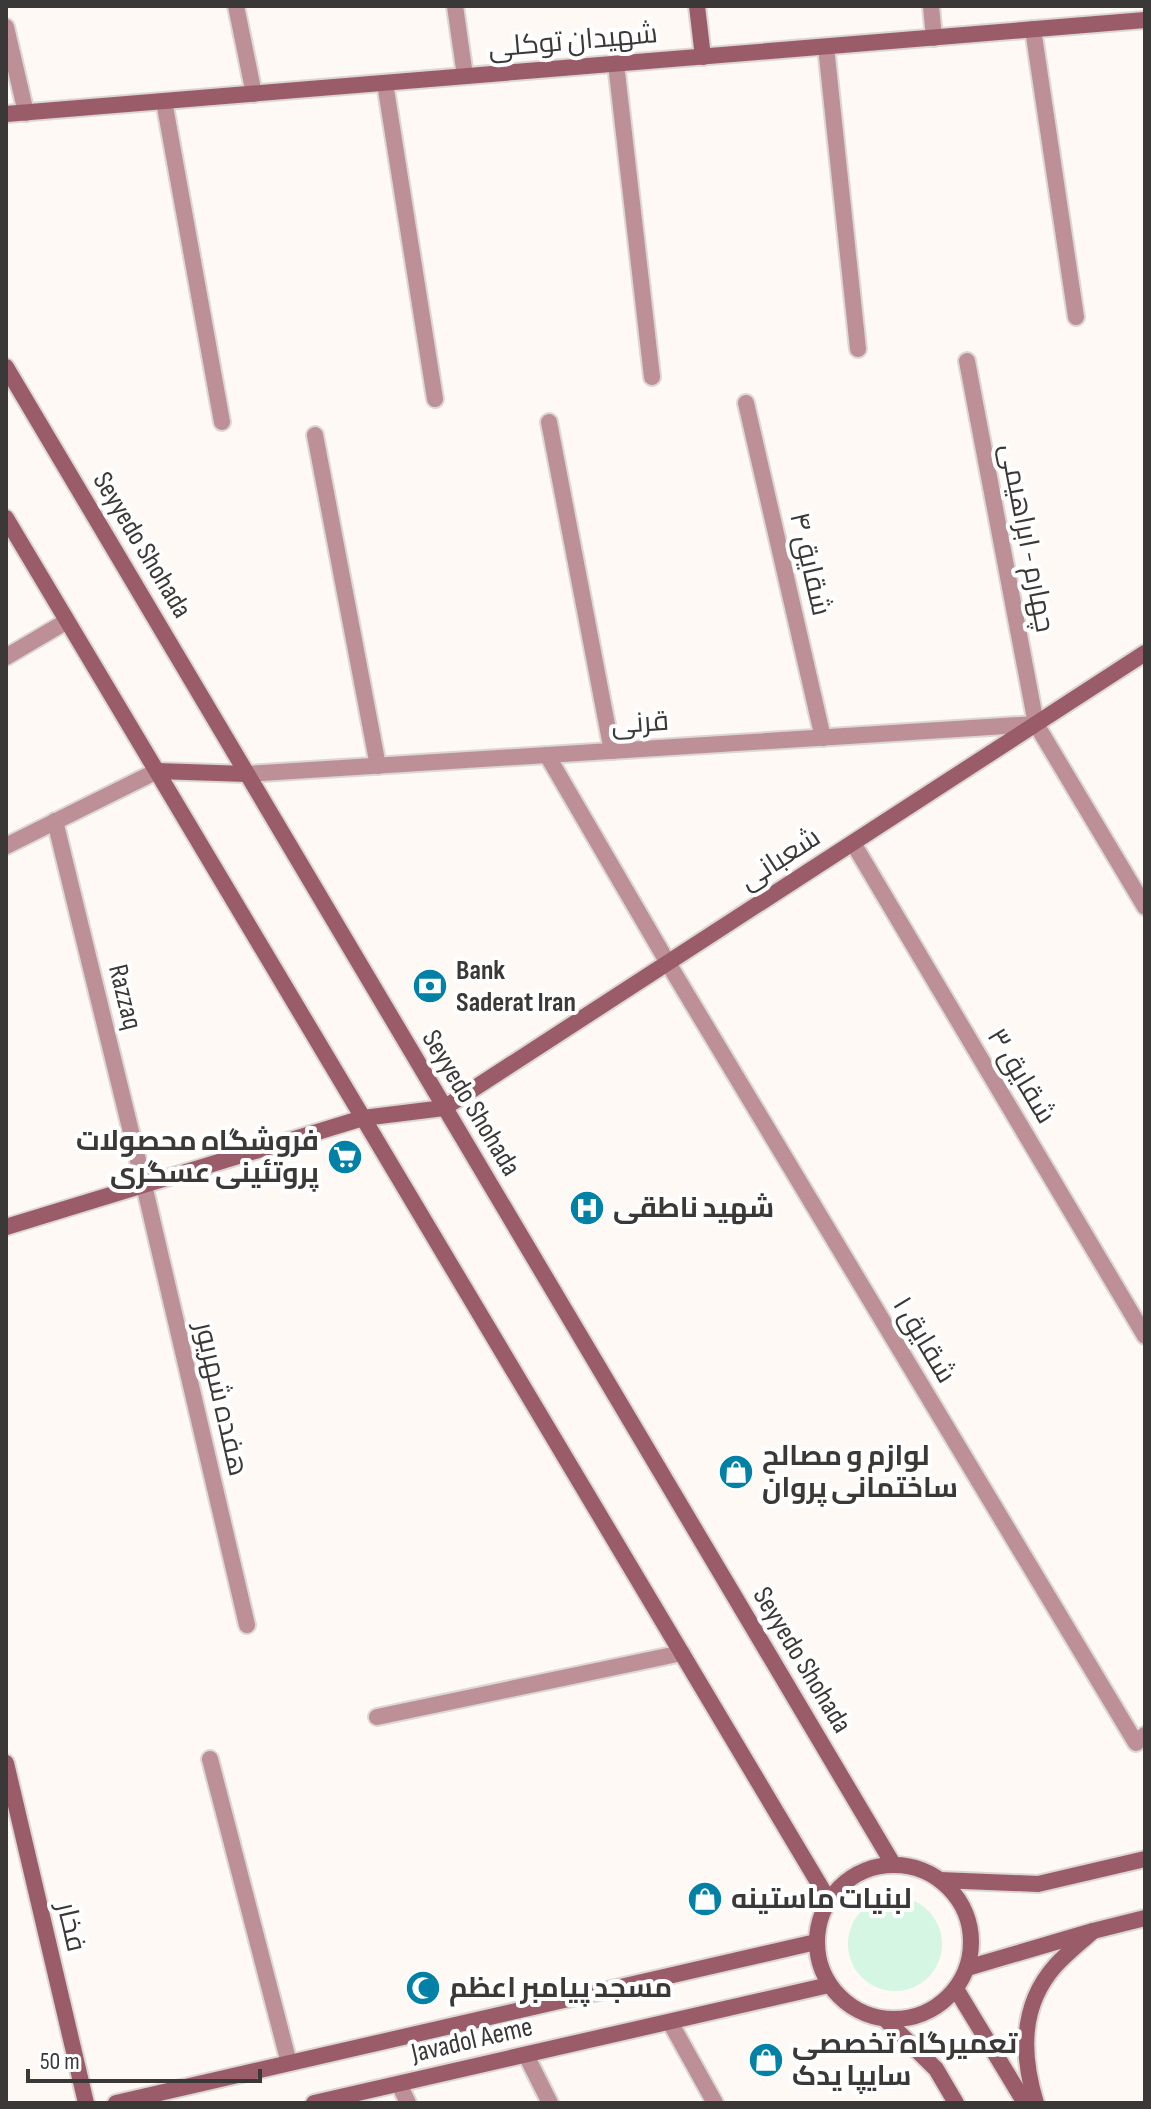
<svg xmlns="http://www.w3.org/2000/svg" width="1151" height="2109" font-family="'Sofia Sans Condensed',Cairo,sans-serif">
	<rect width="100%" height="100%" fill="#fff9f6"/>
	<!-- green -->
	<circle fill="#d4f6e3" cx="895" cy="1944" r="47"/>
	<g fill="none" stroke-linecap="round" stroke-linejoin="round">
		<!-- street casing -->
		<g stroke="#dcd6d4" stroke-width="20">
			<g id="street">
				<path d="M236,6L254,94"/>
				<path d="M455,6L465,76"/>
				<path d="M931,6L934,38"/>
				<path d="M6,27L26,113"/>
				<path d="M1033,29L1076,317"/>
				<path d="M826,47L858,349"/>
				<path d="M616,64L652,377"/>
				<path d="M385,83L435,399"/>
				<path d="M164,101L222,422"/>
				<path d="M967,361L1036,724L1145,907"/>
				<path d="M746,403L823,738"/>
				<path d="M549,422L612,751"/>
				<path d="M315,435L378,766"/>
				<path d="M6,657L67,621"/>
				<path d="M547,755L668,963L1136,1743L1145,1735"/>
				<path d="M247,774L1036,724"/>
				<path d="M55,821L144,1185L247,1625"/>
				<path d="M853,843L1145,1336"/>
				<path d="M6,846L157,771"/>
				<path d="M377,1717L682,1653"/>
				<path d="M210,1759L289,2063"/>
				<path d="M670,2022L715,2103"/>
				<path d="M526,2055L550,2103"/>
				<path d="M399,2084L408,2103"/>
			</g>
		</g>
		<!-- secondary casing -->
		<g stroke="#dcd6d4" stroke-width="20">
			<g id="secondary">
				<path d="M697,6L703,57"/>
				<path d="M6,114L1145,20"/>
				<path d="M6,367L893,1864"/>
				<path d="M6,518L828,1899"/>
				<path d="M157,771L247,774"/>
				<path d="M6,1227L363,1118L444,1108L1145,653"/>
				<path d="M6,1763L86,2103"/>
				<circle cx="894" cy="1942" r="77"/>
				<path d="M940,1880L1038,1884L1145,1859"/>
				<path d="M967,1968L1093,1931L1145,1918"/>
				<path d="M956,1989L1025,2103"/>
				<path d="M885,2019L936,2069L956,2103"/>
				<path d="M116,2103L816,1942"/>
				<path d="M314,2103L829,1985"/>
				<path d="M1036,2103C1021,2054 1020,2005 1056,1965C1067,1953 1081,1942 1093,1931"/>
			</g>
		</g>
		<!-- street -->
		<use href="#street" stroke="#bd9098" stroke-width="16"/>
		<!-- secondary -->
		<use href="#secondary" stroke="#9b5c69" stroke-width="16"/>
	</g>
	<!-- icons -->
	<defs>
		<g id="bank-disc" transform="scale(1.8)"><circle r="9.5" fill="#0181a6" stroke="#fff"/><path d="M-6-4H6V4H-6ZM0-2.3a2.3 2.3 0 1 0 0 4.6a2.3 2.3 0 1 0 0-4.6Z" fill="#fff"/></g>
		<g id="supermarket-disc" transform="scale(1.8)"><circle r="9.5" fill="#0181a6" stroke="#fff"/><path d="M-6-5.5h2.5l.6 2H6L4.5 2H-2.5L-4.4-4H-6ZM-1.5 3.2a1.3 1.3 0 1 0 .1 0ZM3 3.2a1.3 1.3 0 1 0 .1 0Z" fill="#fff"/></g>
		<g id="hospital-disc" transform="scale(1.8)"><circle r="9.5" fill="#0181a6" stroke="#fff"/><path d="M-5-5h3v3.5h4V-5h3V5h-3V1.5h-4V5h-3Z" fill="#fff"/></g>
		<g id="shop-disc" transform="scale(1.8)"><circle r="9.5" fill="#0181a6" stroke="#fff"/><path d="M-5-2.5h2.3a2.7 3.5 0 0 1 5.4 0H5L5.5 6h-11ZM-1.5-2.5h3a1.5 2.3 0 0 0-3 0Z" fill="#fff"/></g>
		<g id="mosque-disc" transform="scale(1.8)"><circle r="9.5" fill="#0181a6" stroke="#fff"/><path d="M3.5-4.9A6 6 0 1 0 3.5 4.9A5 5 0 1 1 3.5-4.9Z" fill="#fff"/></g>
	</defs>
	<g fill-rule="evenodd">
		<use href="#bank-disc" x="430" y="986"/>
		<use href="#supermarket-disc" x="345" y="1157"/>
		<use href="#hospital-disc" x="587" y="1208"/>
		<use href="#shop-disc" x="736" y="1472"/>
		<use href="#shop-disc" x="705" y="1899"/>
		<use href="#mosque-disc" x="423" y="1988"/>
		<use href="#shop-disc" x="766" y="2060"/>
	</g>
	<g text-anchor="middle" dominant-baseline="central" stroke-width="8" stroke-linejoin="round" paint-order="stroke">
		<!-- street labels -->
		<g font-size="28" fill="#3b3938" stroke="#fff">
			<text transform="translate(573 41) rotate(-5)">شهیدان توکلی</text>
			<text transform="translate(1027 538) rotate(79)">چهارم - ابراهیمی</text>
			<text transform="translate(142 545) rotate(59)">Seyyedo Shohada</text>
			<text transform="translate(810 564) rotate(77)">شقایق ۴</text>
			<text transform="translate(640 723) rotate(-4)">قرنی</text>
			<text transform="translate(780 859) rotate(-33)">شعبانی</text>
			<text transform="translate(125 997) rotate(76)">Razzaq</text>
			<text transform="translate(1021 1076) rotate(59)">شقایق ۳</text>
			<text transform="translate(471 1103) rotate(59)">Seyyedo Shohada</text>
			<text transform="translate(924 1340) rotate(59)">شقایق ۱</text>
			<text transform="translate(221 1399) rotate(77)">هفده شهریور</text>
			<text transform="translate(802 1660) rotate(59)">Seyyedo Shohada</text>
			<text transform="translate(71 1927) rotate(77)">فخار</text>
			<text transform="translate(472 2040) rotate(-13)">Javadol Aeme</text>
		</g>
		<!-- poi labels -->
		<g font-size="28" font-weight="bold" fill="#3b3938" stroke="#fff" text-anchor="start">
			<text x="456" y="970">Bank<tspan x="456" dy="32">Saderat Iran</tspan></text>
			<text x="319" y="1141" text-anchor="end">فروشگاه محصولات<tspan x="319" dy="32">پروتئینی عسگری</tspan></text>
			<text x="613" y="1208">شهید ناطقی</text>
			<text x="762" y="1456">لوازم و مصالح<tspan x="762" dy="32">ساختمانی پروان</tspan></text>
			<text x="731" y="1899">لبنیات ماستینه</text>
			<text x="449" y="1988">مسجد پیامبر اعظم</text>
			<text x="792" y="2044">تعمیرگاه تخصصی<tspan x="792" dy="32">سایپا یدک</tspan></text>
		</g>
	</g>
	<!-- border -->
	<rect width="1151" height="2109" fill="none" stroke="#3b3938" stroke-width="16"/>
	<!-- scale -->
	<path d="M28 2069v12h232v-12" fill="none" stroke="#3b3938" stroke-width="4"/>
	<text x="40" y="2069" font-size="24" fill="#3b3938" stroke="#ffffff" stroke-width="6" paint-order="stroke">50 m</text>
</svg>
